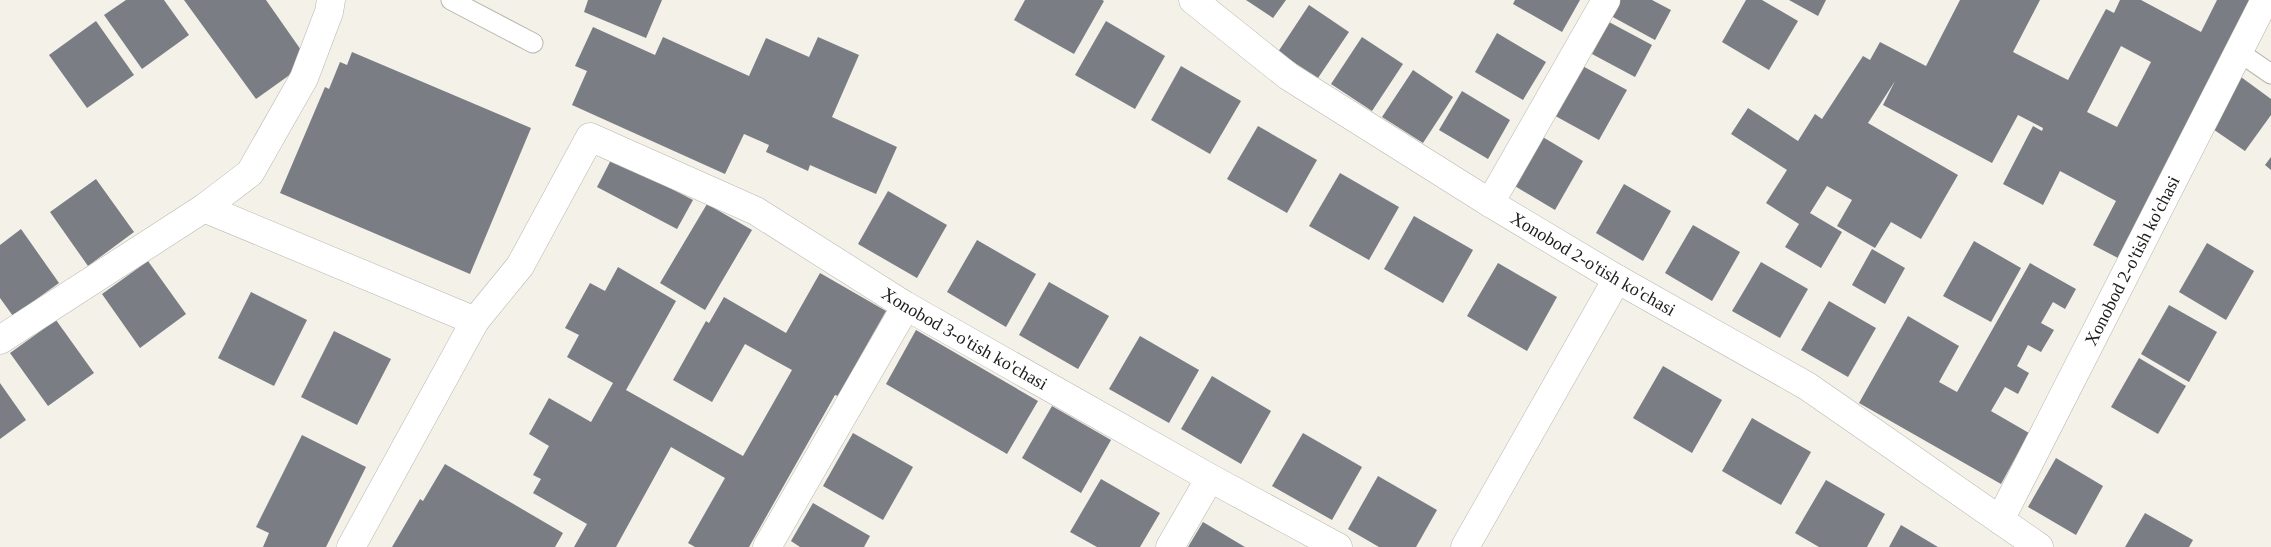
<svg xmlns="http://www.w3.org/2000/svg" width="2271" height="547" font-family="Georgia,serif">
	<rect width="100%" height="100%" fill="#f3f1e8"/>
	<!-- building -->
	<g fill="#7a7d84" fill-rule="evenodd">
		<path d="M126,0H164L189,35L142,69L104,15Z"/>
		<path d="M184,0H266L301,50L298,69L256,99Z"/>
		<path d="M588,0H662L646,38L584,12Z"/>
		<path d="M1025,0H1102L1104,1L1074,54L1014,20Z"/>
		<path d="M1246,0H1286L1273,18Z"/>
		<path d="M1515,0H1580L1562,32L1513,4Z"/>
		<path d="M1619,0H1652L1671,10L1655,40L1611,16Z"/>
		<path d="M1746,0H1762L1798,21L1769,70L1722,42Z"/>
		<path d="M1789,0H1826L1818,16Z"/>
		<path d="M1960,0H2040L2013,52L2068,80L2106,9L2114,13L2120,0H2141L2201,32L2217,0H2252L2118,258L2093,245L2116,201L2060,171L2043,205L2003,184L2033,126L2042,131L2043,128L2018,115L1992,163L1883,105L1895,81L1868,123L1958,175L1921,239L1891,222L1875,248L1837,226L1852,200L1827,186L1810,213L1842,232L1821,268L1785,247L1799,224L1766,203L1787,170L1731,134L1748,108L1798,141L1815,114L1822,119L1863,56L1870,60L1880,42L1926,66ZM2121,46L2151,62L2117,127L2087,112Z"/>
		<path d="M1309,5L1349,32L1318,78L1278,52Z"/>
		<path d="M96,21L134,75L87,108L49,55Z"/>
		<path d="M1106,21L1165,56L1135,109L1075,75Z"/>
		<path d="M1609,22L1652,45L1635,77L1592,54Z"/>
		<path d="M593,27L655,55L663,37L749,76L766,38L809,57L818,37L859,55L832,117L897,147L876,194L810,165L808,171L766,152L769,145L744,134L725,174L572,105L587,71L575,66Z"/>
		<path d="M1497,33L1546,62L1523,100L1475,72Z"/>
		<path d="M1362,37L1403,64L1372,111L1331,84Z"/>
		<path d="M352,52L531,128L470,274L280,193L325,87L329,89L340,62L347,65Z"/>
		<path d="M1577,63L1627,90L1599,140L1550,113Z"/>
		<path d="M1181,66L1241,101L1210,154L1151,120Z"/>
		<path d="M1413,70L1453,97L1423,143L1382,117Z"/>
		<path d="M2241,77L2271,99V115L2245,151L2207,125Z"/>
		<path d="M1462,91L1510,120L1488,159L1439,130Z"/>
		<path d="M1258,126L1317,160L1287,213L1227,179Z"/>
		<path d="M1536,133L1583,161L1555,210L1508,182Z"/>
		<path d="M2271,157V170L2265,165Z"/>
		<path d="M612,158L693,200L677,229L597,187Z"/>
		<path d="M1340,173L1399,207L1369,260L1309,226Z"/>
		<path d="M96,179L134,232L88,266L50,212Z"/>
		<path d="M1624,184L1671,211L1643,261L1596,233Z"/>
		<path d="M888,191L947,225L917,278L858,244Z"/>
		<path d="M707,204L752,230L705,310L660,283Z"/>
		<path d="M1414,216L1473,250L1443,303L1384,269Z"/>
		<path d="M1693,225L1740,252L1712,301L1665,273Z"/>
		<path d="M21,229L59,283L13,316L0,298V245Z"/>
		<path d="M977,240L1036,274L1006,327L947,292Z"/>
		<path d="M1974,241L2021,268L1991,322L1943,296Z"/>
		<path d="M2207,243L2254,271L2226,320L2179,292Z"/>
		<path d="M1872,249L1905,268L1885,304L1852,285Z"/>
		<path d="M148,261L186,314L140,348L102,294Z"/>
		<path d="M1761,262L1808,289L1780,338L1732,311Z"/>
		<path d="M1498,263L1557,297L1527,351L1467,316Z"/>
		<path d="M2030,263L2076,289L2065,309L2053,302L2041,323L2054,330L2041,352L2028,345L2017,366L2029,373L2018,394L2005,387L1991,411L2029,433L2001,484L1859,403L1908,316L1959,346L1939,382L1957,392Z"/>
		<path d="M618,267L676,301L626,390L743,456L792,370L745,344L712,402L673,380L706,321L709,323L724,297L786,333L820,273L886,311L838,396L835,395L749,547H695L688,543L725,478L671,447L616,547H574L587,524L533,493L541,479L533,475L549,446L529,434L549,398L591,422L613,383L567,357L579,335L565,328L590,283L605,291Z"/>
		<path d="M1049,282L1109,316L1078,369L1019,335Z"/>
		<path d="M251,292L307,320L274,386L218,358Z"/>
		<path d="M1829,301L1876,328L1848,377L1801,350Z"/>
		<path d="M2169,305L2217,332L2189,382L2141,354Z"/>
		<path d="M56,320L94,373L48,406L10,353Z"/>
		<path d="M916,330L1038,401L1007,454L886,384Z"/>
		<path d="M334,331L391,359L357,425L301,397Z"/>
		<path d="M1140,336L1199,370L1169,423L1109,389Z"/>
		<path d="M2139,358L2186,386L2158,434L2111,407Z"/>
		<path d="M1663,366L1722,400L1692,453L1633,418Z"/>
		<path d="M1212,376L1271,411L1241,464L1181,429Z"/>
		<path d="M0,383L26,420L0,439Z"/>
		<path d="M1052,406L1111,440L1081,493L1022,458Z"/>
		<path d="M1752,418L1811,452L1781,505L1722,471Z"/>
		<path d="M853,433L913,467L883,520L823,486Z"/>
		<path d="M1303,433L1362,467L1332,520L1272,486Z"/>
		<path d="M302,435L366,467L326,547H263L269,533L256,527Z"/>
		<path d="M2056,458L2103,486L2076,535L2028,507Z"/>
		<path d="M445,464L563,533L555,547H392L420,499L423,501Z"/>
		<path d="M1378,476L1437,510L1416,547H1379L1348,529Z"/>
		<path d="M1101,479L1160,513L1140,547H1097L1070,532Z"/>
		<path d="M1826,480L1885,514L1867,547H1819L1795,533Z"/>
		<path d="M813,503L870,536L864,547H800L791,541Z"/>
		<path d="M2145,513L2193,540L2189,547H2125Z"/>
		<path d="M1203,522L1245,547H1188Z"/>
		<path d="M1901,525L1938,547H1889Z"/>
	</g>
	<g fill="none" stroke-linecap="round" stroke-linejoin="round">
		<!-- lane casing -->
		<g stroke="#b8b6ae" stroke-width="21">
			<g id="lane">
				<path d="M451,0L533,43"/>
				<path d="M2239,52L2271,74"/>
			</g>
		</g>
		<!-- street casing -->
		<g stroke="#b8b6ae" stroke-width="29">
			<g id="street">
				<path id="s1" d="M1193,0L1288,76L1490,203L1617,279L1807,386L2039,547"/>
				<path d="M1490,203L1606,0"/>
				<path d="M204,208L475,321"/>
				<path d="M0,340L204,208L250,173L304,78L329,12L331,0"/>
				<path id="s2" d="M2000,520L2265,0"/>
				<path id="s3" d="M351,547L475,321L520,266L590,137L756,211L906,306L1210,478L1338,547"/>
				<path d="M767,547L906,306"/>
				<path d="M1170,547L1210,478"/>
				<path d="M1465,547L1617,279"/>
			</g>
		</g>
		<!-- lane -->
		<use href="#lane" stroke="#fff" stroke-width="19"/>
		<!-- street -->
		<use href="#street" stroke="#fff" stroke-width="28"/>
	</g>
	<g text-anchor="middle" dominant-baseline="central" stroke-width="4" stroke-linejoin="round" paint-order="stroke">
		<!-- street labels -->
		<g font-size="18" fill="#1d1c1a" stroke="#f3f1e8">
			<text stroke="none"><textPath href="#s2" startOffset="291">Xonobod 2-o'tish ko'chasi</textPath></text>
			<text stroke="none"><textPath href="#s1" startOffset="480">Xonobod 2-o'tish ko'chasi</textPath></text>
			<text stroke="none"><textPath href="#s3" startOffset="902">Xonobod 3-o'tish ko'chasi</textPath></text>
		</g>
	</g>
</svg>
